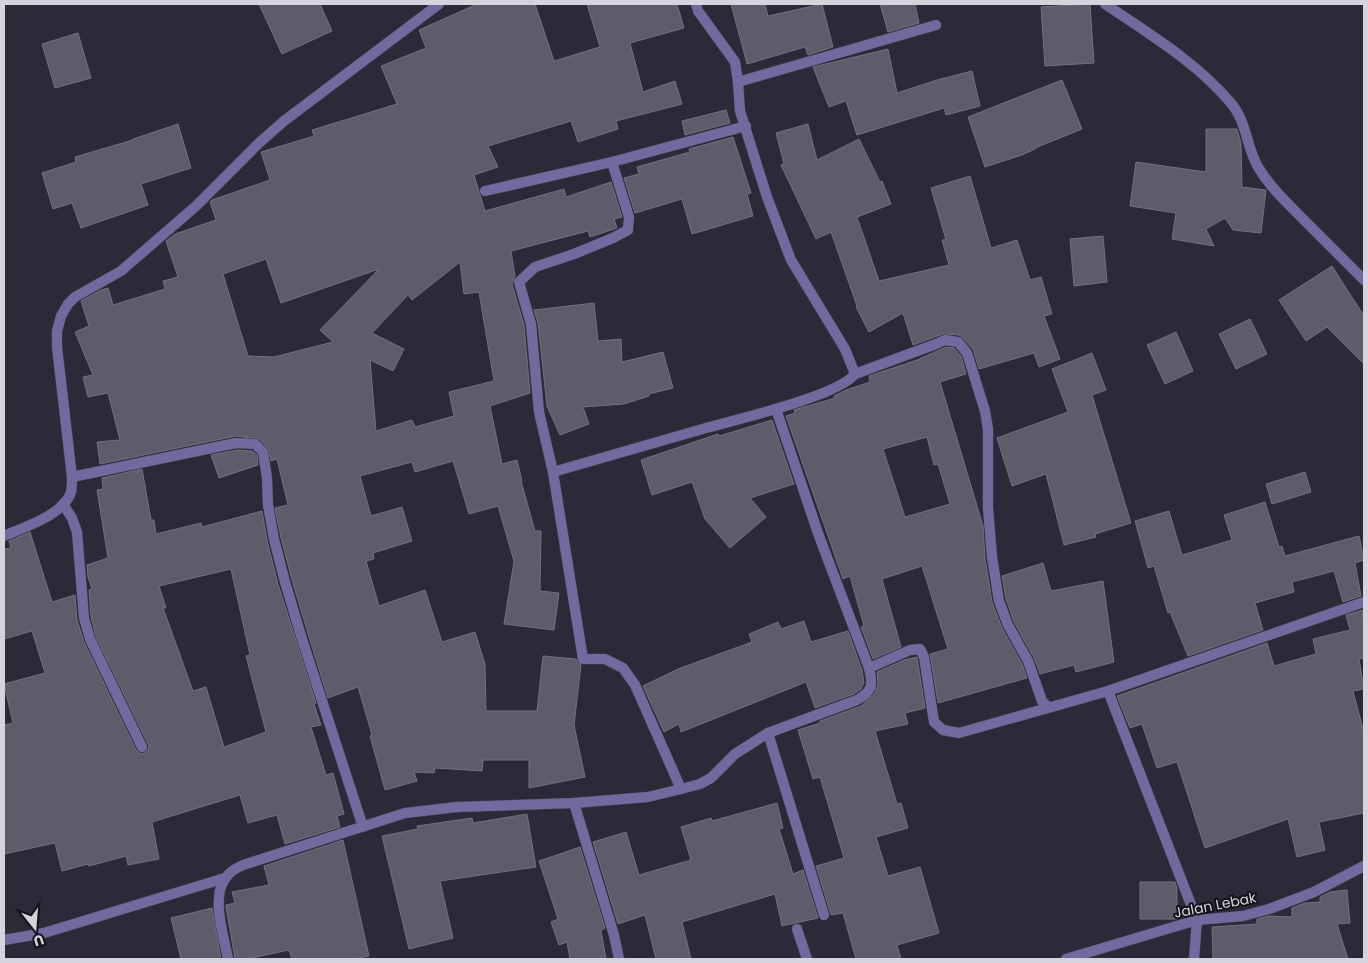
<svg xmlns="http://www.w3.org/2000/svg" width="1368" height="963" font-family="Poppins,sans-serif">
	<rect width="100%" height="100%" fill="#2c2938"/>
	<!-- building -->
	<g fill="#5e5b6b" stroke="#737081" fill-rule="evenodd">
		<path d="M259,4H320L332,31L282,54Z"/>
		<path d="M477,4H535L554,61L600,47L587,4H677L684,28L630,43L643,92L675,81L682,104L616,121L618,129L578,142L571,121L488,146L498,167L474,175L485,211L564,189L566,197L611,182L622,217L614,219L617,228L590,237L588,231L511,251L515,276L512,284L524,325L530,393L490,406L502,464L517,460L522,481H521L535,531H541L540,591L559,593L554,630L504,624L514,561L498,506L469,514L453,461L415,472L412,462L360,476L371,516L402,507L412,541L373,553L374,559L366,561L379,606L425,590L442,642L475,632L485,664L486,711H537L543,656L576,659L581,665L574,725L585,777L529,788V760H483L482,771L435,768L434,773L414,772L417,781L385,790L370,736L372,735L358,687L328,698L309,637L292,580L281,538L275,508L288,505L277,459L271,461L268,448L259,439L236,436L100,464L97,442L120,440L108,393L88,397L83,377L93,375L75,332L89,326L81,301L101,290L108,288L113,305L165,289L163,281L178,277L166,241L175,234L216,220L210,202L212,200L270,180L261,152L314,136L312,130L397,104L381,66L426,48L419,30ZM266,259L281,303L379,269L320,330L333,342L274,357L248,356L223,274ZM460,262L464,294L479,292L494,381L449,392L454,416L415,427L412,420L376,431L370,360L393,371L404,349L372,333L408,295L412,300Z"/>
		<path d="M731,4H765L768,16L822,4L833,47L808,55L805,47L747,64Z"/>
		<path d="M880,4H915L919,23L888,32Z"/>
		<path d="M1090,4L1094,63L1045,66L1041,7Z"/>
		<path d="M78,33L91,78L55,88L42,44Z"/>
		<path d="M888,49L897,93L937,80L972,71L980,106L946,115L944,108L857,135L846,101L829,107L813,67Z"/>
		<path d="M1062,80L1082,129L1035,148V149L1022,155L985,167L968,117Z"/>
		<path d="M726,110L730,123L685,135L682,121Z"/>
		<path d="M178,124L191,168L141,184L148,205L81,228L72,203L53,209L42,173L76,162L75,157L133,140V139Z"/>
		<path d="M808,124L817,160L859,139L880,182L882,181L891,204L857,217L879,281L949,265L942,240H946L931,188L970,176L991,248L1017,240L1030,280L1041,277L1052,314L1044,316L1060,359L1039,367L1034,353L979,369L973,349L963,338L959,335L943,334L913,345L903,313L869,332L856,307L857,306L831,232L816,239L781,165L784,164L776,133Z"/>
		<path d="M1206,129H1237L1241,143L1242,187L1266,190L1261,233L1233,230L1225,218L1206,229L1214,246L1172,239L1176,213L1130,206L1136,162L1206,172Z"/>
		<path d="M733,137L751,193L747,194L753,216L692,234L682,199L635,213L624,178L639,174L637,167L690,152L689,149Z"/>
		<path d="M1103,236L1107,282L1074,286L1070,239Z"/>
		<path d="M1332,266L1364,316V364L1327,327L1306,341L1279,300Z"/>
		<path d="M594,303L598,341L621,339L622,362L663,352L673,388L649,394V396L624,404L583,407L589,424L560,435L547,406L538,323L534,310Z"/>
		<path d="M1250,319L1267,354L1236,369L1219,334Z"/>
		<path d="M1176,332L1193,371L1165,384L1147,345Z"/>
		<path d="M946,347L954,348L961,356L966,374L940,382L983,526L985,558L992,602L1002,628L1022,664L1027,678L938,703L930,654L948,649L922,566L882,579L901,647L873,659L861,627L864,626L850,576L843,579L786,416L795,413L794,410L835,398L834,396L846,390L870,382L869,376L917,360ZM927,437L934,465L938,464L950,504L905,517L883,449Z"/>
		<path d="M1092,353L1106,390L1092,395L1131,523L1095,534L1096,537L1064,545L1046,474L1012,486L997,438L1068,412L1052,369Z"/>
		<path d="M772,420L794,484L750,498L766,517L730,548L705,519L692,482L652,495L641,460L718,434L719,436Z"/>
		<path d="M237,450L252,451L257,455L258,465L219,478L211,455Z"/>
		<path d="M142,469L151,520H154L156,534L201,523L202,527L262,511L267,540L278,584L316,703L314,704L321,725L311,727L326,775L333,773L344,814L337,816L340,827L285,844L277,815L248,823L240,795L152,822L159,859L128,865L126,856L89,866L88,864L62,871L55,843L4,854V725L13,723L4,684L45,673L32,631L4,639V549L11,548L9,541L30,532L52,602L75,595L77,620L84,642L136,750L141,754L145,753L149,748L148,744L96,637L91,617L89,590L92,589L88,577L87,565L108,558L97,490L103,489L102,478ZM231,569L250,655L246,656L266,732L224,747L206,687L193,691L163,608H166L159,586Z"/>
		<path d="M1305,472L1311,492L1272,504L1266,484Z"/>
		<path d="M1265,502L1279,547L1282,546L1285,556L1359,536L1364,560L1355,563L1361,596L1343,602L1334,571L1292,582L1294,592L1255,603L1263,630L1188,656L1170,612L1168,613L1154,566L1148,568L1135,521L1169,511L1182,555L1232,540L1224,515Z"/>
		<path d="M1043,563L1051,591L1103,581L1114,662L1076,672L1074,665L1040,674L1034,658L1014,622L1006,599L1002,576Z"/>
		<path d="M1363,610L1364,658L1359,659L1364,689L1353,691L1364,733V813L1319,822L1325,850L1297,857L1288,819L1205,848L1177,762L1157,768L1142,724L1130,728L1117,696L1267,643L1274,666L1316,654L1313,639L1350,630L1346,615Z"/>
		<path d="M804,621L811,642L848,631L862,670L864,683L861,689L854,694L815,708L806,682L681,732L679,724L664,732L643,686L678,669L752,642L749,634L778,622L781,629Z"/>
		<path d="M917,657L925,708L905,713L908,724L875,731L897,804L901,803L908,828L876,837L888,876L920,867L939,933L897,945L901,959H856L843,913L831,915L816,866L844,858L820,777L813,779L798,730L820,723V721L861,706L875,693L878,684L877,672L904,660Z"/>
		<path d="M777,803L783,828L779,829L793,874L803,870L818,918L782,926L775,894L682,922L691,959H656L645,915L618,924L593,842L626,832L639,875L691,860L681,827L711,818L712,821Z"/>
		<path d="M527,814L536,867L440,881L453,938L409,949L382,836L418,829L417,826L472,818L473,823Z"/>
		<path d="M343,840L369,956L354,959H292L289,950L247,959H235L226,907V905L235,903L232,892L269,885L264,866Z"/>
		<path d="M580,847L605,928L601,931L606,959H570L567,942L559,945L551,922L558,919L539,861Z"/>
		<path d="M1140,882H1175L1177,888V919H1140Z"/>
		<path d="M1347,890L1350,923L1337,924L1348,959H1213L1212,927L1257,924V919L1268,916L1292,917V908L1305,903L1320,902V897L1330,892Z"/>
		<path d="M212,908L221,959H181L171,918Z"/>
	</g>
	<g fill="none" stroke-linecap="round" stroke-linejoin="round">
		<!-- street casing -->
		<g stroke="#474452" stroke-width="11">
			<g id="street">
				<path d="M696,4L698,11L735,62L738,82L740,111L767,197L791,260L845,349L855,374"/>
				<path d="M1105,4C1148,33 1196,62 1230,102C1247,121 1246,146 1258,167C1270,187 1287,203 1303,219C1323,239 1344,260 1364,280"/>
				<path d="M738,82L936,25"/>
				<path d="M612,162L629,217L628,230L613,238L574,254L535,267L519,282L531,324L539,412L553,472L583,659H605L623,668L635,685L681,789"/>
				<path d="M485,191L612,162L746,126"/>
				<path d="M553,472C604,457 655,443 706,428C738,419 838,396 855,374L936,344L945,340L958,342L967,353L985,411L988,429V508L992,557L999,601L1008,625L1028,661L1042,701L1048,707"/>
				<path d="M72,477L236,443L255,444L263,452L267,478L268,505L274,539L285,582L302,639L363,827"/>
				<path d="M63,504L72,518L77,532L84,618L90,639L142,747"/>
				<path d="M4,536C24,527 64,515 71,492C72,487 72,481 72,477L57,347V331L61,316L68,304L75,297L121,271L196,206L259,143L284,121L439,4"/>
				<path d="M869,668L910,650L920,649L924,657L934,722L943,730L959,733L1108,691L1364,602"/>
				<path d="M1108,691L1197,920L1194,959"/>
				<path d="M768,733L824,915"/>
				<path d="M574,803L614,935L619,959"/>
				<path d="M797,929L807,959"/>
				<path d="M4,940L44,933L225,878"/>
				<path d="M228,959C224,937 211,898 225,879C229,872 236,868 243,865L405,813L457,807L574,803L648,797L681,789L700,784L711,778L735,754L768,733L857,700C873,691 873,685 869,668L819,536L776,409"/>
				<path d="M1066,959L1197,920L1243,916L1269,909L1314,892L1364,866"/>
			</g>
		</g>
		<!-- street -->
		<use href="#street" stroke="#74699f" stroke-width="10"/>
	</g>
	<g text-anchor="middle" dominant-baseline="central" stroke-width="4" stroke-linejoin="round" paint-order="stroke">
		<!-- street labels -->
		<g font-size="14" fill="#d5d4dd" stroke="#14131a">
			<text transform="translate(1215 905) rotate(-11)">Jalan Lebak</text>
		</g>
	</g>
	<!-- border -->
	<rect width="1368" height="963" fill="none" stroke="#d5d4dd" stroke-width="10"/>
	<!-- north arrow -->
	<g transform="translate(35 928) rotate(163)" stroke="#14131a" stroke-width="4" paint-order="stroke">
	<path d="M0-4L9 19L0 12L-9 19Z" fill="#d5d4dd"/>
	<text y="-8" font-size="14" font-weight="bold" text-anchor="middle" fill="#d5d4dd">U</text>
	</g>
</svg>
